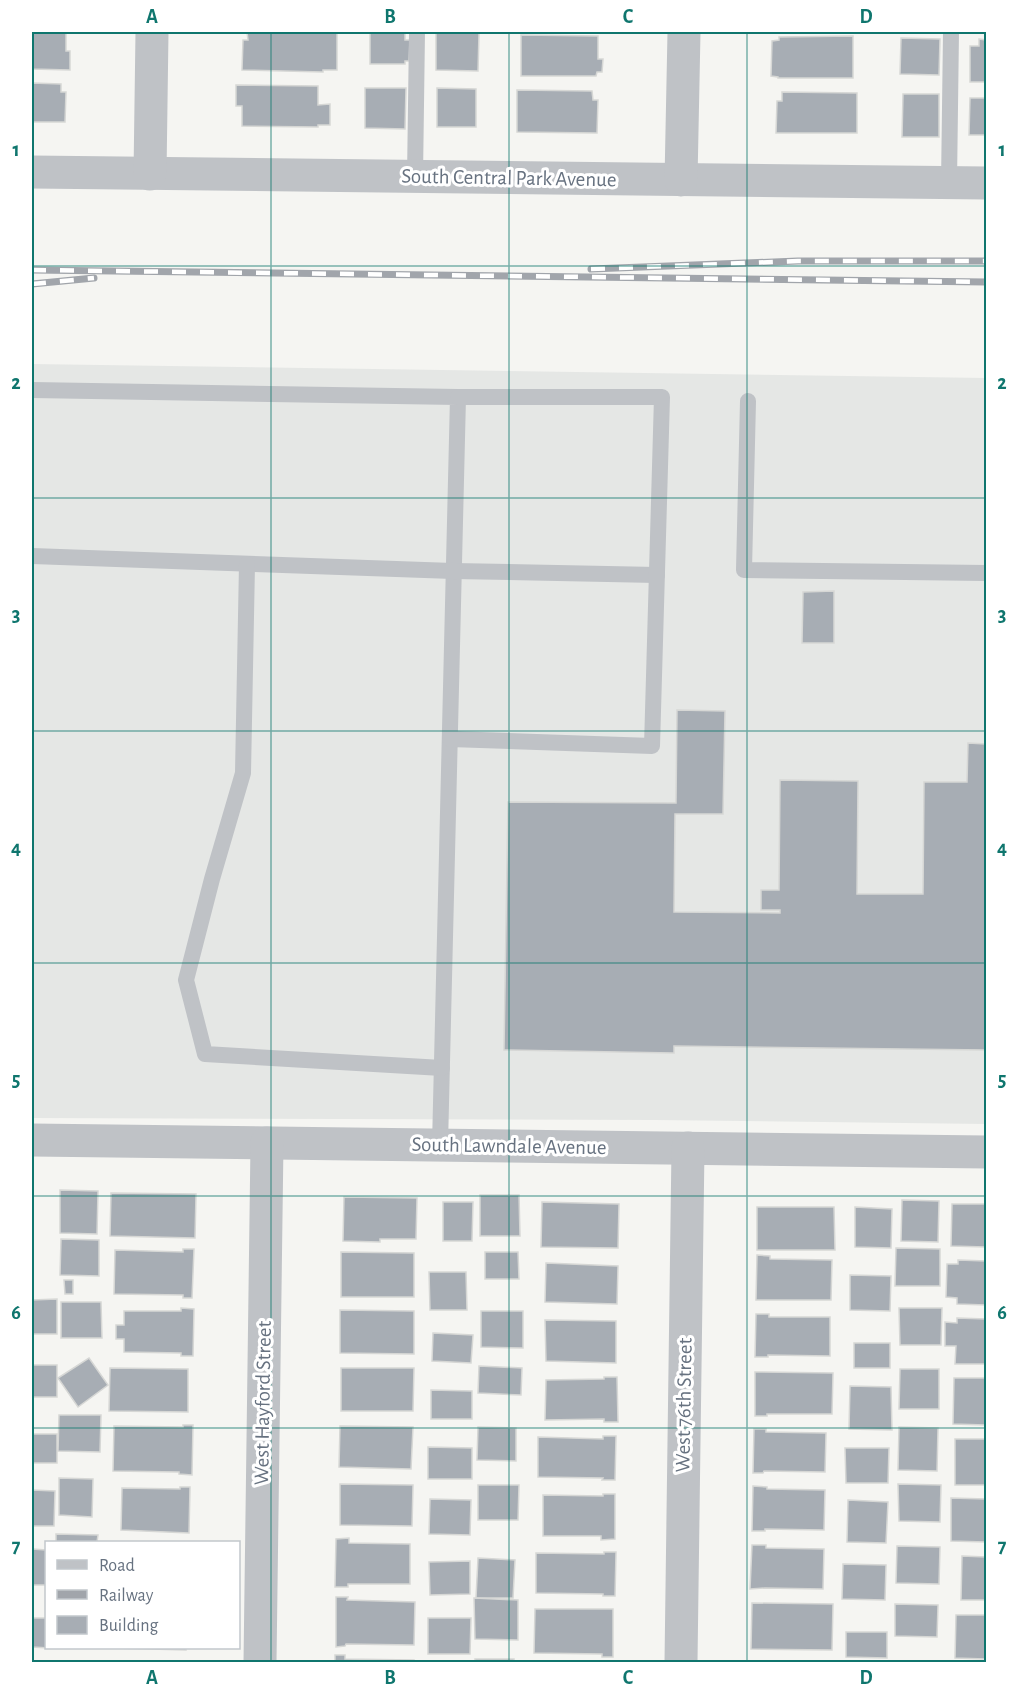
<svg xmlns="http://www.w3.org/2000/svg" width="1018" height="1694" font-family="'Alegreya Sans',sans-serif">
	<rect width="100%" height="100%" fill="#f5f5f2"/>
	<!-- built -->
	<path fill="#e5e7e5" d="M32,364L986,378V1124L655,1120L32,1118Z"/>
	<!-- building -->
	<g fill="#a7adb4" stroke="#d6d7d5" stroke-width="1.5">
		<path d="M32,32H66V51H70V70L32,69Z"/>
		<path d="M247,32L337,33V70H323V72L242,70L243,40H248Z"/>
		<path d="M370,32H405V40H410L409,61H405V64H370Z"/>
		<path d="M436,32L479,33L478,71L436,70Z"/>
		<path d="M521,35L598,36V59H603L602,72H597L596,76H521Z"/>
		<path d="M853,36V78H778V77L771,76L772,41L779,40V37Z"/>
		<path d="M901,38L940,39L939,75L900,74Z"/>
		<path d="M979,39L986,40V82H970V46H979Z"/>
		<path d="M32,83L61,84V92H66L65,122H32Z"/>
		<path d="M236,85L318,86V105L330,104V125H318V127L242,126V106H236Z"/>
		<path d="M365,88H406L405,129L365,128Z"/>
		<path d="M437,88L476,89V127H437Z"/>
		<path d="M517,90L592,91L593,100H598L597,133L517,132Z"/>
		<path d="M782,92L857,93V133H776L777,101H782Z"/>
		<path d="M903,94H939V137H902Z"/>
		<path d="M970,98H986V135H969Z"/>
		<path d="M834,591V643H802L803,592Z"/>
		<path d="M677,710L725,711L723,814H675L674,912L780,913V910H761V890H779L780,780L858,781L857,894H923L924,782H967L968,743L986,744V1050L674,1046V1053L504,1050L508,802L676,803Z"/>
		<path d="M60,1190L98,1191L97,1234L60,1233Z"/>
		<path d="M111,1193L196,1194L195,1238L110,1236Z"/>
		<path d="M480,1195H519L520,1236H480Z"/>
		<path d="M344,1197L417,1198L416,1239H380V1242L343,1241Z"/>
		<path d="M902,1200L939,1201L938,1242L901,1241Z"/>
		<path d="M443,1202H473L472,1241H443Z"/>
		<path d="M542,1202L619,1204L618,1248L541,1247Z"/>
		<path d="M952,1204H986V1247L951,1246Z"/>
		<path d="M757,1207H834L835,1250H757Z"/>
		<path d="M855,1207L892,1209L891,1248L855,1247Z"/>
		<path d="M61,1239L99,1240V1276L60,1275Z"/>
		<path d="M896,1248L940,1249V1286H895Z"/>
		<path d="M183,1249H194L192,1298H183V1295L114,1294L115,1250L183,1252Z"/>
		<path d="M341,1252L414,1253V1297H341Z"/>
		<path d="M485,1252H518L519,1279H485Z"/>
		<path d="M757,1255L770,1256V1259L832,1260L831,1300H756Z"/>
		<path d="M958,1260L986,1261V1305L957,1304V1298L946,1297L947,1264H958Z"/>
		<path d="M546,1263L618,1266L617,1304L545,1302Z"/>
		<path d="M429,1272H466L467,1310H430Z"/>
		<path d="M850,1275L891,1276L890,1311L850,1310Z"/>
		<path d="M64,1280H73V1294H65Z"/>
		<path d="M57,1299V1334H32V1300Z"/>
		<path d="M61,1302H101L102,1338H61Z"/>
		<path d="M181,1308L194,1309L193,1356H181V1353L124,1352V1339H116V1325H124V1311H181Z"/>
		<path d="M899,1308H942L941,1345H900Z"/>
		<path d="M340,1310L414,1311V1354L340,1353Z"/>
		<path d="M481,1311H523V1348L481,1347Z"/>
		<path d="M756,1314H769V1317H830V1356L768,1355V1357H755Z"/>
		<path d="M957,1318L986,1319V1364H955L956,1346H945V1322L957,1323Z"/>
		<path d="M545,1320L616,1321V1363L546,1361Z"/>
		<path d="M433,1333L473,1335L471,1363L432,1361Z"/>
		<rect x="854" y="1343" width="36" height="25"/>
		<path d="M89,1358L108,1385L78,1407L58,1378Z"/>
		<rect x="32" y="1365" width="25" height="32"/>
		<path d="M479,1366L522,1368L521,1395L478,1393Z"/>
		<path d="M110,1368L188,1369V1412L109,1411Z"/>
		<path d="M341,1368H414L413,1411H341Z"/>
		<path d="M900,1369H939V1409H899Z"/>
		<path d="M755,1372L833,1373L832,1414H767V1416H755Z"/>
		<path d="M604,1377H617L618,1422H604V1419L545,1420L546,1380L604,1379Z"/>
		<path d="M954,1378H986V1425L953,1424Z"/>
		<path d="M850,1386L891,1387L892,1430L849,1429Z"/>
		<path d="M431,1390L472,1391V1419H431Z"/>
		<path d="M59,1415H101L100,1452L58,1451Z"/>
		<path d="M183,1425H193L192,1475L179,1474V1472L113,1471L114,1426L183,1427Z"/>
		<path d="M340,1426L413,1427L411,1469L339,1467Z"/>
		<path d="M478,1427L516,1428V1461L477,1460Z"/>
		<path d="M899,1427L938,1428L937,1471L898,1470Z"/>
		<path d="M754,1429H766V1432L826,1433L825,1472L764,1471L763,1473H753Z"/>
		<rect x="32" y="1434" width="25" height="29"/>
		<path d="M603,1436H616L615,1480H602L603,1478L538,1477V1437L603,1439Z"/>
		<rect x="955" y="1439" width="31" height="46"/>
		<path d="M428,1447L472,1448V1479H428Z"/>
		<path d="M845,1448H889L888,1483H846Z"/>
		<path d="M59,1478L93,1479L92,1517L59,1515Z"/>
		<path d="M340,1484L413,1485L412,1526L340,1525Z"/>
		<path d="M898,1484L941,1485L940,1522L899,1521Z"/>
		<path d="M478,1485H519L518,1520H478Z"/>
		<path d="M753,1486L767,1487V1489L825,1490L824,1530L765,1529V1531H752Z"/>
		<path d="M180,1487H190L189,1533L121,1530L122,1488L180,1489Z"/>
		<path d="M32,1490L55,1491L54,1526H32Z"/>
		<path d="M603,1494H615V1539L601,1540V1536H543V1495L603,1496Z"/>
		<path d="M951,1498L986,1499V1542L951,1541Z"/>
		<path d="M430,1499L471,1500L470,1535L429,1534Z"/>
		<path d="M848,1500L888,1502L886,1543L847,1542Z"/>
		<path d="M56,1534L98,1535L97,1542H56Z"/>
		<path d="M349,1538V1543L410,1544V1584H348V1587H335L336,1539Z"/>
		<path d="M752,1545H766V1548L824,1549L823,1589L765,1588L750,1589Z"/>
		<path d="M897,1546L940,1547L939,1584L896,1583Z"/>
		<path d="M32,1549L46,1550V1585H32Z"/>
		<path d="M604,1552H616L615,1596H603V1594L536,1593V1553L604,1554Z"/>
		<path d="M962,1556L986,1557V1600H961Z"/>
		<path d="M478,1558L515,1560L513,1598H476Z"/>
		<path d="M470,1561V1594L430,1595L429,1562Z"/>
		<path d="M843,1564L886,1565L885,1600L842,1599Z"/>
		<path d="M336,1597H348L347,1600L415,1602L414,1645L346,1644L345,1646L336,1647Z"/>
		<path d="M474,1598L518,1600V1640L475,1639Z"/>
		<path d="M752,1603L833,1604L832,1650L751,1649Z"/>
		<path d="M895,1604L938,1605L937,1637L895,1636Z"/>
		<path d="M535,1609H613V1657H602V1654L534,1653Z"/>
		<path d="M956,1615H986V1659L955,1658Z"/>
		<path d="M32,1618H46V1648H50L32,1647Z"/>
		<path d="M428,1618H471L470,1654H428Z"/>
		<path d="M846,1632H887V1658L846,1657Z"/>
		<path d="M113,1648H186V1650Z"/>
		<path d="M335,1655H345V1659L414,1660V1662H335Z"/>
		<rect x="475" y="1659" width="39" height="3"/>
	</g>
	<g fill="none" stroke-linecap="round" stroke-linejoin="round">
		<!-- service -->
		<g stroke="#bfc2c6" stroke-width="16">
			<path d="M415,177L417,32"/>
			<path d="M949,183L951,32"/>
			<path d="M32,390L458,397L440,1145"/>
			<path d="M748,401L744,570L986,573"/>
			<path d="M32,556L453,571L657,575"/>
			<path d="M247,564L243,773L212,879L186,980L205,1054L442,1068"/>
			<path d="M450,739L652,746L662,397H458"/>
		</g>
		<!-- minor -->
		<g stroke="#bfc2c6" stroke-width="33">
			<path d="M32,172L986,183"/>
			<path d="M150,174L152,32"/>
			<path d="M681,180L684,32"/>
			<path d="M32,1140L986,1152"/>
			<path d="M260,1662L267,1143"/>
			<path d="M681,1662L688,1148"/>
		</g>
		<!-- rail casing -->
		<g stroke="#a1a5ab" stroke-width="7">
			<g id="rail">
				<path d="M591,269L798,261H986"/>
				<path d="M32,270L986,282"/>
				<path d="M32,284L94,278"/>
			</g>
		</g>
		<!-- rail -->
		<use href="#rail" stroke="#fff" stroke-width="4.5" stroke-dasharray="14" stroke-linecap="butt"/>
	</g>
	<!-- grid -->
	<path fill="none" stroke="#0f766e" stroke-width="1.5" stroke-opacity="0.55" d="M271,32V1662M509,32V1662M747,32V1662M32,266H986M32,498H986M32,731H986M32,963H986M32,1196H986M32,1428H986"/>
	<g text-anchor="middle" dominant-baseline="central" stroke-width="6" stroke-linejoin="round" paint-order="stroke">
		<!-- street labels -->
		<g font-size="21" fill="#677280" stroke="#fff">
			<text transform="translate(509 178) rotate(1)">South Central Park Avenue</text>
			<text transform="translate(509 1146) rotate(1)">South Lawndale Avenue</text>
			<text transform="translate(263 1403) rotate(-89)">West Hayford Street</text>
			<text transform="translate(684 1405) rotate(-89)">West 76th Street</text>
		</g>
	</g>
	<!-- border -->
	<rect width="1018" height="1694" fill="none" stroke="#ffffff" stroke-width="66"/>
	<!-- legend -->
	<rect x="45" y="1541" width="195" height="108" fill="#ffffff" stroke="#c2c7cc" stroke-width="1.5"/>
	<rect x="57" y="1560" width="30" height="9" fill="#bfc2c6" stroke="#c2c7cc" stroke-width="1.5"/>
	<text x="99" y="1571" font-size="18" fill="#677280">Road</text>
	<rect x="57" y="1590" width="30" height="9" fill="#a1a5ab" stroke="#c2c7cc" stroke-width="1.5"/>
	<text x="99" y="1601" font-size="18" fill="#677280">Railway</text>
	<rect x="57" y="1616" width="30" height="18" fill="#a7adb4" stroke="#c2c7cc" stroke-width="1.5"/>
	<text x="99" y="1631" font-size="18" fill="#677280">Building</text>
	<rect x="33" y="33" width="952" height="1628" fill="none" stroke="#0f766e" stroke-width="2"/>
	<g font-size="20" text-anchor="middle" font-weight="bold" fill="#0f766e">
		<text x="152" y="23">A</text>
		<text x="390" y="23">B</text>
		<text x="628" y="23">C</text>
		<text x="866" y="23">D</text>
		<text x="16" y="156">1</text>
		<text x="1002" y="156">1</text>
		<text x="16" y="389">2</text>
		<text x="1002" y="389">2</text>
		<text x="16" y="621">3</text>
		<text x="1002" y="621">3</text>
		<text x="16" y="854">4</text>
		<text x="1002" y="854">4</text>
		<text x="16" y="1086">5</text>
		<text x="1002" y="1086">5</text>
		<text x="16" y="1319">6</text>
		<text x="1002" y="1319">6</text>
		<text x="16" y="1552">7</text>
		<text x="1002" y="1552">7</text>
		<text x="152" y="1684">A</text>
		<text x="390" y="1684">B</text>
		<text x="628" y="1684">C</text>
		<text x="866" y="1684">D</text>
	</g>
</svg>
